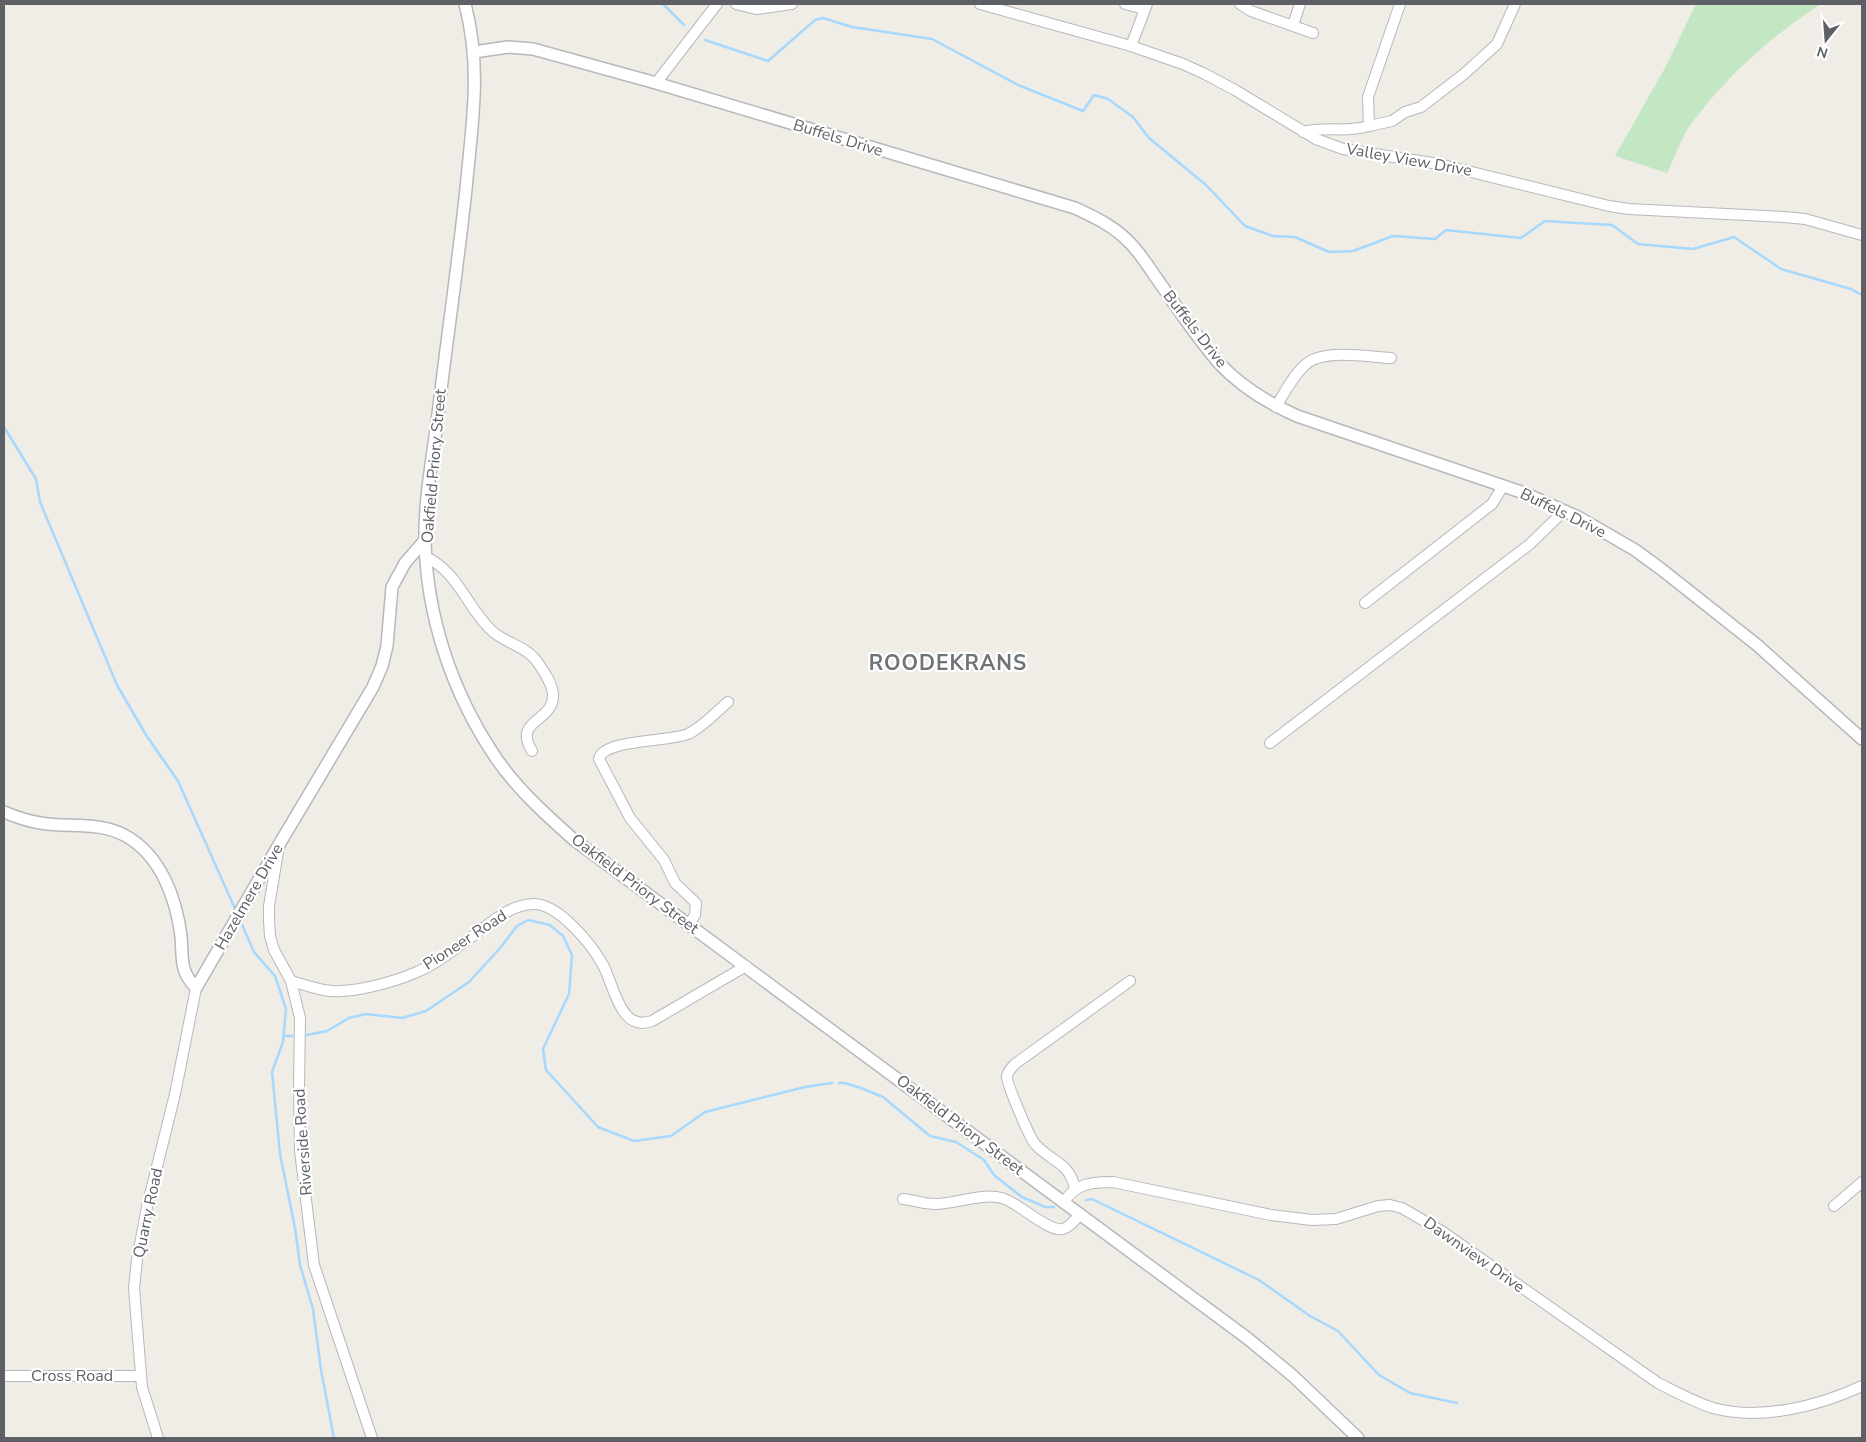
<svg xmlns="http://www.w3.org/2000/svg" width="1866" height="1442" font-family="'Nunito Sans',sans-serif">
	<rect width="100%" height="100%" fill="#efede5"/>
	<!-- green -->
	<path fill="#c3e6c3" d="M1696,4H1821C1771,36 1727,76 1691,124C1681,138 1675,157 1667,173L1615,156L1665,68Z"/>
	<g fill="none" stroke-linecap="round" stroke-linejoin="round">
		<!-- stream -->
		<g stroke="#a7d8fd" stroke-width="2.5">
			<path d="M663,4L684,25"/>
			<path d="M705,40L768,61L815,20L823,18L852,27L932,39L1018,85L1083,111L1094,95L1108,99L1133,117L1149,138L1206,185L1245,226L1273,236L1295,237L1329,252L1353,251L1393,236L1435,239L1446,230L1521,238L1545,221L1612,225L1638,244L1693,249L1734,237L1781,269L1851,289L1862,295"/>
			<path d="M4,427L36,479L40,502L117,685L146,735L178,781L236,911"/>
			<path d="M240,920L254,952L275,976L286,1009L283,1042L272,1072L280,1154L295,1228L300,1265L313,1309L321,1370L334,1438"/>
			<path d="M307,1035L327,1031L349,1018L366,1014L402,1018L426,1011L469,982L501,947L517,926L528,920L550,925L563,936L572,955L569,994L543,1049L546,1070L598,1127L634,1141L671,1136L705,1112L805,1087L832,1083"/>
			<path d="M284,1036H292"/>
			<path d="M839,1083H845L861,1088L883,1097L930,1136L956,1142L984,1160L994,1175L1022,1197L1045,1207H1054"/>
			<path d="M1086,1200L1092,1199L1259,1280L1310,1316L1338,1331L1379,1375L1410,1393L1457,1403"/>
		</g>
		<!-- minor casing -->
		<g stroke="#b6b8bc" stroke-width="12">
			<g id="minor">
				<path d="M736,4L756,9L792,4"/>
				<path d="M980,4L1131,46L1183,64L1205,74L1235,90L1316,139L1343,149L1439,164L1609,206L1629,209L1784,217L1805,219L1862,235"/>
				<path d="M1125,4L1144,9"/>
				<path d="M1240,4L1251,11L1313,33"/>
				<path d="M1293,25L1300,4"/>
				<path d="M1131,46L1147,4"/>
				<path d="M656,83L717,4"/>
				<path d="M1369,126L1392,121L1405,112L1421,107L1464,74L1497,44L1515,4"/>
				<path d="M1303,132C1325,126 1347,133 1369,126L1368,97L1400,4"/>
				<path d="M1276,407C1284,393 1293,376 1305,365C1322,348 1368,357 1391,358"/>
				<path d="M426,557C458,572 467,607 491,630C504,643 524,645 536,660C542,669 552,682 553,694C555,722 512,719 532,751"/>
				<path d="M1365,603L1492,504L1503,486"/>
				<path d="M1270,743L1530,544L1564,511"/>
				<path d="M279,846L269,906V920L270,936L274,950L291,981L300,1018L299,1087L300,1151L314,1265L372,1438"/>
				<path d="M689,924L695,915L696,903L675,883L664,860L630,818L599,759C603,739 669,742 688,734C703,727 715,713 728,702"/>
				<path d="M291,981C302,984 313,988 324,990C349,995 394,982 417,972C438,963 456,948 474,935C492,922 511,904 534,904C559,904 592,945 603,965C614,985 620,1033 652,1021L746,966"/>
				<path d="M1075,1189C1070,1162 1051,1162 1035,1144C1030,1138 1006,1083 1007,1076C1008,1071 1011,1068 1015,1064L1130,981"/>
				<path d="M903,1199C914,1200 926,1205 937,1204C958,1203 982,1193 1002,1198C1018,1202 1049,1233 1063,1229C1070,1227 1075,1220 1080,1214"/>
				<path d="M1064,1202C1076,1183 1092,1182 1113,1182L1271,1215L1312,1220L1336,1219L1378,1206L1390,1205L1402,1208L1443,1232L1658,1383C1676,1392 1694,1402 1713,1408C1761,1421 1819,1406 1862,1386"/>
				<path d="M1834,1206L1862,1182"/>
				<path d="M4,1376H141"/>
				<path d="M158,1438L142,1387L134,1288L137,1260L147,1207L175,1094L196,988"/>
			</g>
		</g>
		<!-- tertiary casing -->
		<g stroke="#b6b8bc" stroke-width="14">
			<g id="tertiary">
				<path d="M465,4C482,69 472,123 466,189C458,264 447,339 438,414C433,456 424,499 425,542C427,617 452,692 494,755C515,787 544,813 573,839L1247,1338L1293,1376L1358,1438"/>
				<path d="M474,52L508,47L533,49L656,83L1075,208C1094,217 1112,225 1127,240C1139,251 1148,266 1157,279C1177,307 1196,337 1219,363C1241,387 1268,403 1297,416L1524,493L1580,518L1635,550L1661,569L1757,645L1862,739"/>
				<path d="M4,812C16,817 28,821 40,823C69,828 99,821 126,836C161,856 176,898 181,936C183,959 179,970 196,988L280,843L373,687L382,666L387,646L392,587L405,563L425,540"/>
			</g>
		</g>
		<!-- minor -->
		<use href="#minor" stroke="#fff" stroke-width="10"/>
		<!-- tertiary -->
		<use href="#tertiary" stroke="#fff" stroke-width="11"/>
	</g>
	<g text-anchor="middle" dominant-baseline="central" stroke-width="4.5" stroke-linejoin="round" paint-order="stroke">
		<!-- street labels -->
		<g font-size="16" fill="#5d6165" stroke="#fff">
			<text transform="translate(838 138) rotate(17)">Buffels Drive</text>
			<text transform="translate(1409 160) rotate(10)">Valley View Drive</text>
			<text transform="translate(1195 329) rotate(52)">Buffels Drive</text>
			<text transform="translate(434 466) rotate(-85)">Oakfield Priory Street</text>
			<text transform="translate(1563 513) rotate(26)">Buffels Drive</text>
			<text transform="translate(635 884) rotate(37)">Oakfield Priory Street</text>
			<text transform="translate(249 897) rotate(-60)">Hazelmere Drive</text>
			<text transform="translate(465 940) rotate(-33)">Pioneer Road</text>
			<text transform="translate(960 1125) rotate(37)">Oakfield Priory Street</text>
			<text transform="translate(303 1142) rotate(-94)">Riverside Road</text>
			<text transform="translate(148 1213) rotate(-78)">Quarry Road</text>
			<text transform="translate(1474 1255) rotate(35)">Dawnview Drive</text>
			<text x="72" y="1376">Cross Road</text>
		</g>
		<!-- district labels -->
		<g font-size="21" font-weight="bold" letter-spacing="1" fill="#6e7377" stroke="#fff">
			<text x="948" y="663">ROODEKRANS</text>
		</g>
	</g>
	<!-- border -->
	<rect width="1866" height="1442" fill="none" stroke="#5d6165" stroke-width="10"/>
	<!-- north arrow -->
	<g transform="translate(1826 40) rotate(197)" stroke="#ffffff" stroke-width="4" paint-order="stroke">
	<path d="M0-4L9 19L0 12L-9 19Z" fill="#5d6165"/>
	<text y="-8" font-size="14" font-weight="bold" text-anchor="middle" fill="#5d6165">N</text>
	</g>
</svg>
